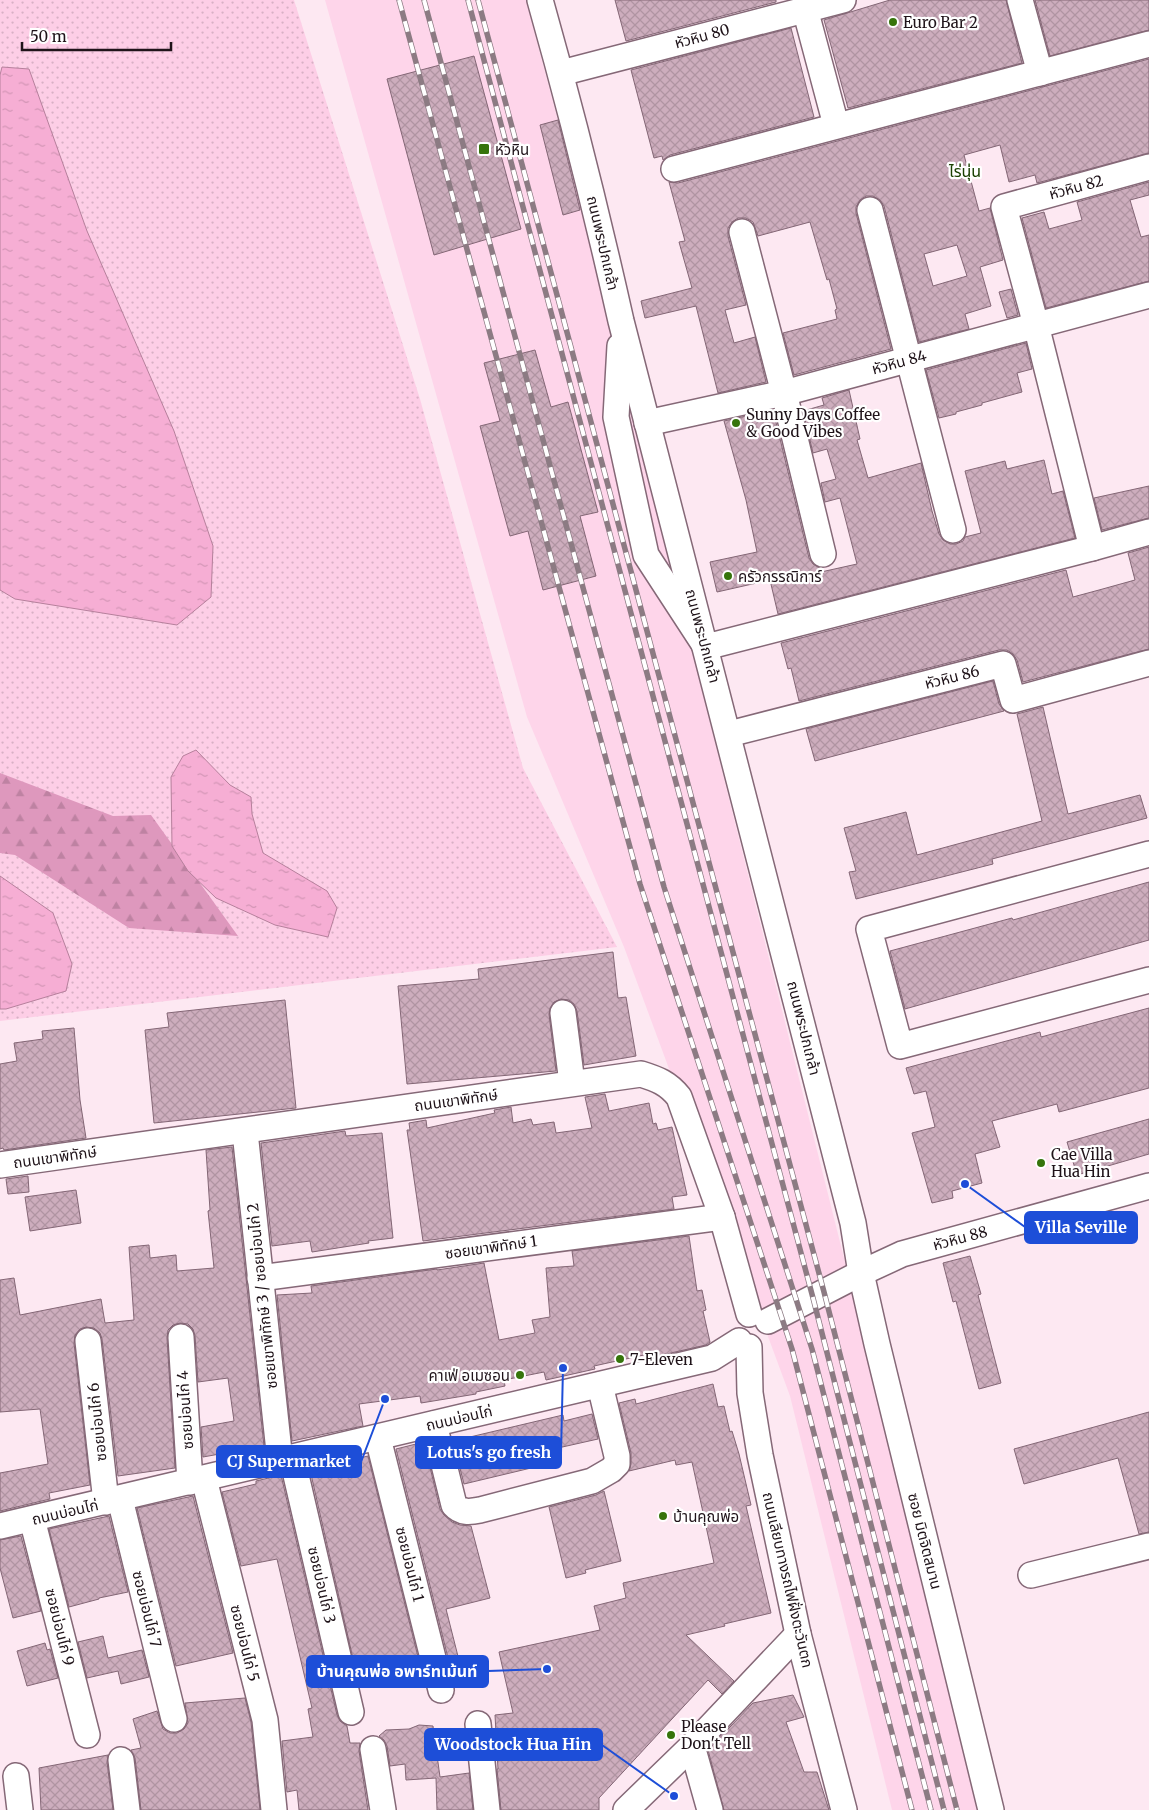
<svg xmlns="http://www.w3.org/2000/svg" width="1149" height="1810" font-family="Merriweather,'Noto Sans Thai',serif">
	<defs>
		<pattern id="grass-dots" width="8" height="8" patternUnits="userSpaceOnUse" patternTransform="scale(1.25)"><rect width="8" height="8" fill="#fdcee6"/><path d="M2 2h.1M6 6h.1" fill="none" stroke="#d8b0c5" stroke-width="1.8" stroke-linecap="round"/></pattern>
		<pattern id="forest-firs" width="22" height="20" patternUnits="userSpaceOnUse" patternTransform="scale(1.25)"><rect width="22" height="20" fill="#de98bd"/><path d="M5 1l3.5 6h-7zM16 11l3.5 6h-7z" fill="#be82a2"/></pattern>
		<pattern id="water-ripples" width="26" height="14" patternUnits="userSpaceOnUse" patternTransform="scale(1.25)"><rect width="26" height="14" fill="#f6aed4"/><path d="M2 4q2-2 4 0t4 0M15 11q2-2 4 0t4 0" fill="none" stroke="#d295b5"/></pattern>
		<pattern id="building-cross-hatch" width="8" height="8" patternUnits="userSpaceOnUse" patternTransform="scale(1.25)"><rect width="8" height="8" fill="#cdadbd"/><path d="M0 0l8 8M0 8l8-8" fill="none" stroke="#b094a2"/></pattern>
	</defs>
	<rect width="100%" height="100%" fill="#fde8f2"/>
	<!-- built -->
	<path fill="#fed5ea" d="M325,0H526L587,231L881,1406L977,1810H892L790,1396L624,947L527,717Z"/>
	<!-- grass -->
	<path fill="url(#grass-dots)" d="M0,0H294L420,399L523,768L617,947L0,1021Z"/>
	<!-- forest -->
	<path fill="url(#forest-firs)" d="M0,773L113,816L151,815L238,936L129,928L15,855L0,853Z"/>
	<!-- water -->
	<g fill="url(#water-ripples)" stroke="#b6809c">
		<path d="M2,67L29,69L87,231L174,431L213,546L211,597L177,625L15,599L0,590V75Z"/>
		<path d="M196,750L230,785L251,797L252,814L263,853L327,891L337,908L328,937L275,925L216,898L188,871L172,846L171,777L183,756Z"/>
		<path d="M0,876L53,913L72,964L66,991L6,1009H0Z"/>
	</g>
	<!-- building -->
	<g fill="url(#building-cross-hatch)" stroke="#836675" fill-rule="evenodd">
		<path d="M615,0H776V2L626,41Z"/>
		<path d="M890,0H1006L1022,63L848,108L824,20Z"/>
		<path d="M1035,0H1149V30L1050,56Z"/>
		<path d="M791,28L814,117L670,155L663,160L662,156L654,158L631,70Z"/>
		<path d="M474,56L521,229L434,255L387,79Z"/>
		<path d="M1149,59V153L1037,183L1035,175L1009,182L1000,145L964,155L979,211L990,208L1003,260L980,267L991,306L965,314L969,329L919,342L884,206L880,200L873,196H866L860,200L856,207V213L891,349L794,375L783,333L837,319L835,310L837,309L829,279L827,280L810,222L758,236L753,222L746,218H738L732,222L728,228V236L746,305L725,310L734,343L755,337L766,382L718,393L696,306L645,318L641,301L692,288L679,242L685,241L669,182L678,183ZM957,245L967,276L933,286L924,254Z"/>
		<path d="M558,120L580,210L563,215L540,125Z"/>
		<path d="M1149,182V195L1130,200L1141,237L1149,235V281L1046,308L1022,218L1044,212L1049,229L1082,220L1077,202Z"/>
		<path d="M1011,289L1018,315L1007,318L999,292Z"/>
		<path d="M1026,343L1032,369L1017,373L1022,392L982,403V405L956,412V414L939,418L926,370Z"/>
		<path d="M535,350L551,407L568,402L598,512L580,516L596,576L543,590L528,531L510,536L480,426L500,421L484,363Z"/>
		<path d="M849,390L860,439L857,440L868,478L921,463L932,511L939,534L943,540L950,544H956L963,541L965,537L981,533L965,471L1005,461L1007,469L1044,460L1052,494L1063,491L1075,538L778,614L770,580L717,592L710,562L757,552L746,500L724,421L773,410L809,558L813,564L820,568L821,572L857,564L840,498L825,502L821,483L836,479L827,449L813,453L803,411L824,405L822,398Z"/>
		<path d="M1149,486V518L1102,530L1094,498Z"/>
		<path d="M1149,547V649L1023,682L1017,660L1013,654L1007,650H999L799,701L791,668L788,669L781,643L1066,570L1073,597L1099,590L1135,580L1128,553Z"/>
		<path d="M993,681L999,704L1004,711L815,761L806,729Z"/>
		<path d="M1043,707L1068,814L1140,795L1147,818L992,859L993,864L856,899L849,872L856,871L844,828L906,812L917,855L1042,821L1017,714Z"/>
		<path d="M1149,882V940L905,1009L890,951L1012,918L1013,920Z"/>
		<path d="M613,952L618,998L626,997L636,1056L584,1065L577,1011L574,1004L569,1000L561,999L554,1002L550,1008L549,1014L556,1071L407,1084L398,986L479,979L478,969Z"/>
		<path d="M285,1000L296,1108L154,1123L145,1030L169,1027L167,1013Z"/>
		<path d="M1149,1008V1088L1059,1112L1057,1104L992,1121L1000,1147L975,1154L982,1183L952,1191L953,1198L932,1203L912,1133L935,1127L926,1091L914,1094L906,1068L1040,1032L1041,1037Z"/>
		<path d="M74,1028L80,1100L86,1138L4,1150L3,1148L0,1149V1064L17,1061L14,1043L43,1039L42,1031Z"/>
		<path d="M605,1094L609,1111L649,1103L653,1124L656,1123L658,1130L672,1127L687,1195L672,1197L674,1209L423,1241L407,1130H410L409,1123L426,1120L427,1128L495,1113L494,1110L511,1107L513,1123L531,1119L533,1125L554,1122L556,1133L592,1128L585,1097Z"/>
		<path d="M1149,1119V1154L1077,1175L1067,1142Z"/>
		<path d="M345,1131L346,1136L382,1133L393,1238L368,1241L369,1243L312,1252L310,1241L272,1246L261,1143Z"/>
		<path d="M232,1147L264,1446L203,1457L201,1427L234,1421L228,1378L198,1382L195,1336L193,1329L188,1324L180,1323L173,1325L168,1330L167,1338L175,1468L118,1476L102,1339L100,1333L94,1328L86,1327L80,1329L75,1335L74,1343L90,1485L49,1493L50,1499L0,1511V1473L48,1464L40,1409L0,1412V1280L14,1278L20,1315L101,1299L105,1323L134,1320L129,1247L149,1245L150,1258L176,1255L177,1271L214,1268L208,1211L210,1210L206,1150Z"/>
		<path d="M28,1176L29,1192L8,1194L6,1179Z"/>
		<path d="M76,1190L81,1223L30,1231L25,1197Z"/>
		<path d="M689,1236L697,1291L702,1290L706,1310L703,1311L710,1342L706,1345L653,1357V1353L594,1366L595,1369L546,1380L544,1372L504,1380L505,1386L476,1392V1394L421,1403L420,1396L359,1404L363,1426L292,1441L277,1295L312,1293L311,1286L437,1269V1270L484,1263L499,1340L535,1333L532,1320L550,1317L546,1268L574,1266L572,1251Z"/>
		<path d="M970,1256L981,1294L978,1295L1001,1383L979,1389L956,1301L953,1302L943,1263Z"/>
		<path d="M713,1384L718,1407L724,1406L730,1432L732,1431L739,1454L751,1505L746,1506L771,1613L724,1624L725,1626L686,1635L734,1681L722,1694L708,1680L599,1798V1810H501L497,1769H498L495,1715L513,1713L499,1652L600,1630L594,1606L626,1598L623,1583L714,1563L692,1462L676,1465L675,1460L629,1471L631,1464V1453L619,1403L635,1399L636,1404Z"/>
		<path d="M1149,1412V1532L1139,1534L1118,1458L1024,1484L1014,1449Z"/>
		<path d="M592,1414L598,1439L549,1450L552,1463L464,1484L453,1441L563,1415L564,1421Z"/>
		<path d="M424,1442L440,1509L444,1515L452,1522L460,1525L471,1526L490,1598L446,1609L463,1676L453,1678L396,1449Z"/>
		<path d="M368,1456L425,1685H359L310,1470Z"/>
		<path d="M281,1475L337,1715L340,1721L347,1726L350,1743H360L359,1751L368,1810H299L297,1790L287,1792L282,1741L313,1737L308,1709L312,1708L277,1559L241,1566L222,1492L256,1484V1481Z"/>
		<path d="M604,1491L621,1561L585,1570L586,1573L566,1578L549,1507L596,1495Z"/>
		<path d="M193,1496L233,1653L176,1666L137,1508Z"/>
		<path d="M109,1516L128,1592L99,1598V1599L69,1607L49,1529Z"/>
		<path d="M21,1536L41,1611L13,1618L0,1568V1540Z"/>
		<path d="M103,1636L108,1658L142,1650L149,1677L121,1684L118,1671L87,1678L78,1642Z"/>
		<path d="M45,1643L47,1650L50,1649L58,1678L27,1686L17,1651Z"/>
		<path d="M793,1695L804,1717L786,1722L804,1772H817L829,1810H724L708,1750L753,1703Z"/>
		<path d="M245,1698L251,1722L260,1810H141L135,1758L131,1750L141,1748L133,1719L157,1711L163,1729L170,1733H177L184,1729L188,1723L185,1703Z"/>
		<path d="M419,1725L433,1726L440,1777L469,1773L473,1810H437L436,1778L406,1780L405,1764L390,1766L387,1746L384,1740L379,1736L386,1730L409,1729Z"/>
		<path d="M108,1755L107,1762L113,1810H41L39,1768Z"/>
	</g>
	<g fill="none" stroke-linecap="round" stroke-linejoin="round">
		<!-- minor casing -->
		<g stroke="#856877" stroke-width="28">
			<g id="minor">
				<path d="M540,0C570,106 597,214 621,321L853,1223L861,1273L877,1344L991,1810"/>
				<path d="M1020,0L1040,73"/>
				<path d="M805,9L836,125"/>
				<path d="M561,73L843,0"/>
				<path d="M674,169C832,126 991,87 1149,44"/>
				<path d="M870,210L953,530"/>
				<path d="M742,232L784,393L823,554"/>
				<path d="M620,346L616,417L646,555L706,647L1092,548L1149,532"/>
				<path d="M647,423L784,393L1149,295"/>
				<path d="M1092,548L1036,325L1004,207L1149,167"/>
				<path d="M729,734L1003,664L1013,700L1149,663"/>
				<path d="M1149,854L869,929L900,1046L1149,980"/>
				<path d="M563,1013L572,1083"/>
				<path d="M245,1132L280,1461"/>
				<path d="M0,1165L641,1074C657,1079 668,1083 679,1097L722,1217L749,1314"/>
				<path d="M260,1278L722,1217"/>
				<path d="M768,1321L861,1273L902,1254L1149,1186"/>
				<path d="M181,1337L190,1482"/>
				<path d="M88,1341L106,1502"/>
				<path d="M749,1347L750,1393L760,1455L798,1634L844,1810"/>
				<path d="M434,1424L454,1505C461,1513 470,1512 480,1510L592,1481L611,1470L617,1464V1456L600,1385"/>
				<path d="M378,1438L441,1690"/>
				<path d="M292,1458L351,1712"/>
				<path d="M204,1479L265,1720L274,1810"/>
				<path d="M120,1499L174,1719"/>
				<path d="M32,1519L87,1735"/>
				<path d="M0,1526L712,1358L739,1341"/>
				<path d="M1031,1575L1149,1546"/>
				<path d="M478,1724L487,1810"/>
				<path d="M692,1746L710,1810"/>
				<path d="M373,1749L383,1810"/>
				<path d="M121,1760L127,1810"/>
				<path d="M16,1776L20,1810"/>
				<path d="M626,1810L692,1746L798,1634"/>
			</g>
		</g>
		<!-- minor -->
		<use href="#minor" stroke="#fff" stroke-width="25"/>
		<!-- rail casing -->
		<g stroke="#8c7b83" stroke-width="5.5">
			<g id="rail">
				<path d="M399,0L640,884L792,1349L912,1810"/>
				<path d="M424,0L664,887L812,1349L931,1810"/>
				<path d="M468,0L813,1298L944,1810"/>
				<path d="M478,0L824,1292L957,1810"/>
			</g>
		</g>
		<!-- rail -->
		<use href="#rail" stroke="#fff" stroke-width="4" stroke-dasharray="11" stroke-linecap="butt"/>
	</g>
	<!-- markers -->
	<g fill="#36740b" stroke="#fff" stroke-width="2">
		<circle cx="893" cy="22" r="5"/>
		<rect x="478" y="143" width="12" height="12" rx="2.5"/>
		<circle cx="736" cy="423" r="5"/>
		<circle cx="728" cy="576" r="5"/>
		<circle cx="1041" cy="1163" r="5"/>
		<circle cx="620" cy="1359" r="5"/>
		<circle cx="520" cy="1375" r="5"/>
		<circle cx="663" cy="1516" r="5"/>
		<circle cx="671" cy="1735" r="5"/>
	</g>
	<g text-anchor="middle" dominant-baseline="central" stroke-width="4.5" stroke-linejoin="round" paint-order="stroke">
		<!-- poi labels -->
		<g font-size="15" fill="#1f1319" stroke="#fff" text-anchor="start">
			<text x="903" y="22">Euro Bar 2</text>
			<text x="495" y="149">หัวหิน</text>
			<text x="746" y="414">Sunny Days Coffee<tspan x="746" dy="17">&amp; Good Vibes</tspan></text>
			<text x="738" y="576">ครัวกรรณิการ์</text>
			<text x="1051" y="1154">Cae Villa<tspan x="1051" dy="17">Hua Hin</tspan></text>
			<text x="630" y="1359">7-Eleven</text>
			<text x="510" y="1375" text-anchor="end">คาเฟ่ อเมซอน</text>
			<text x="673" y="1516">บ้านคุณพ่อ</text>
			<text x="681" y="1726">Please<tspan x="681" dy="17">Don't Tell</tspan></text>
		</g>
		<!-- street labels -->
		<g font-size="15" fill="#1f1319" stroke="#fff">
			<text transform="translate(702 36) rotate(-15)">หัวหิน 80</text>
			<text transform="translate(1076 187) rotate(-15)">หัวหิน 82</text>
			<text transform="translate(603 243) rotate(77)">ถนนพระปกเกล้า</text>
			<text transform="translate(899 362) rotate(-15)">หัวหิน 84</text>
			<text transform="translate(703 636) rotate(75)">ถนนพระปกเกล้า</text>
			<text transform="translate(952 677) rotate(-14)">หัวหิน 86</text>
			<text transform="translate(804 1028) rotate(76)">ถนนพระปกเกล้า</text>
			<text transform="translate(456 1100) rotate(-8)">ถนนเขาพิทักษ์</text>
			<text transform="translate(55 1157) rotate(-8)">ถนนเขาพิทักษ์</text>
			<text transform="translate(960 1238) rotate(-15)">หัวหิน 88</text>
			<text transform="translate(491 1247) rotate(-8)">ซอยเขาพิทักษ์ 1</text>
			<text transform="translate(262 1296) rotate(-96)">ซอยเขาพิทักษ์ 3 / ซอยบ่อนไก่ 2</text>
			<text transform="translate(185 1410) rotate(-94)">ซอยบ่อนไก่ 4</text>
			<text transform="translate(459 1418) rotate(-13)">ถนนบ่อนไก่</text>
			<text transform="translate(97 1422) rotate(-96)">ซอยบ่อนไก่ 6</text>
			<text transform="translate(65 1512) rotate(-13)">ถนนบ่อนไก่</text>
			<text transform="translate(925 1541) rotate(76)">ซอย มิตจิตสมาน</text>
			<text transform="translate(410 1564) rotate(76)">ซอยบ่อนไก่ 1</text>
			<text transform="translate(788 1580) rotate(77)">ถนนเลียบทางรถไฟฝั่งตะวันตก</text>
			<text transform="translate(322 1585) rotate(77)">ซอยบ่อนไก่ 3</text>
			<text transform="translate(147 1609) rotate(76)">ซอยบ่อนไก่ 7</text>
			<text transform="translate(60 1627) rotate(76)">ซอยบ่อนไก่ 9</text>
			<text transform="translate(245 1643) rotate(76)">ซอยบ่อนไก่ 5</text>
		</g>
		<!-- neighbourhood labels -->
		<g font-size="16" fill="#194000" stroke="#fff">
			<text x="965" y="171">ไร่นุ่น</text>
		</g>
	</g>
	<!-- callouts -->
	<path fill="none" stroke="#1d4ed8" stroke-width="2" d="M965 1184L1025 1227M563 1368L561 1453M385 1399L361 1462M547 1669L488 1671M674 1796L602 1745"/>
	<g fill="#1d4ed8" stroke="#fff" stroke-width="2">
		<circle cx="965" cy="1184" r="5"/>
		<circle cx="563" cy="1368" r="5"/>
		<circle cx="385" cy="1399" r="5"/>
		<circle cx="547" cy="1669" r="5"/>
		<circle cx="674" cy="1796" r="5"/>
	</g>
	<g fill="#1d4ed8" stroke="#1d4ed8" stroke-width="2">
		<rect x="1025" y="1212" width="112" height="31" rx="5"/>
		<rect x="416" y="1437" width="145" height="31" rx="5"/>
		<rect x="217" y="1446" width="144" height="31" rx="5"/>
		<rect x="307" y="1656" width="181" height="31" rx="5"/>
		<rect x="425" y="1729" width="177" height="31" rx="5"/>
	</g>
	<g font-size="16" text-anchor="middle" font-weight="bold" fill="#fff">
		<text x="1081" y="1233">Villa Seville</text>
		<text x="489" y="1458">Lotus's go fresh</text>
		<text x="289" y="1467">CJ Supermarket</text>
		<text x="397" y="1677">บ้านคุณพ่อ อพาร์ทเม้นท์</text>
		<text x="513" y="1750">Woodstock Hua Hin</text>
	</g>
	<!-- scale -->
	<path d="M22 42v8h149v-8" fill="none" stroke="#1f1319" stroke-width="2.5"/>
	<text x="30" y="42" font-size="15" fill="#1f1319" stroke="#ffffff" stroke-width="4" paint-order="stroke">50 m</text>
</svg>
